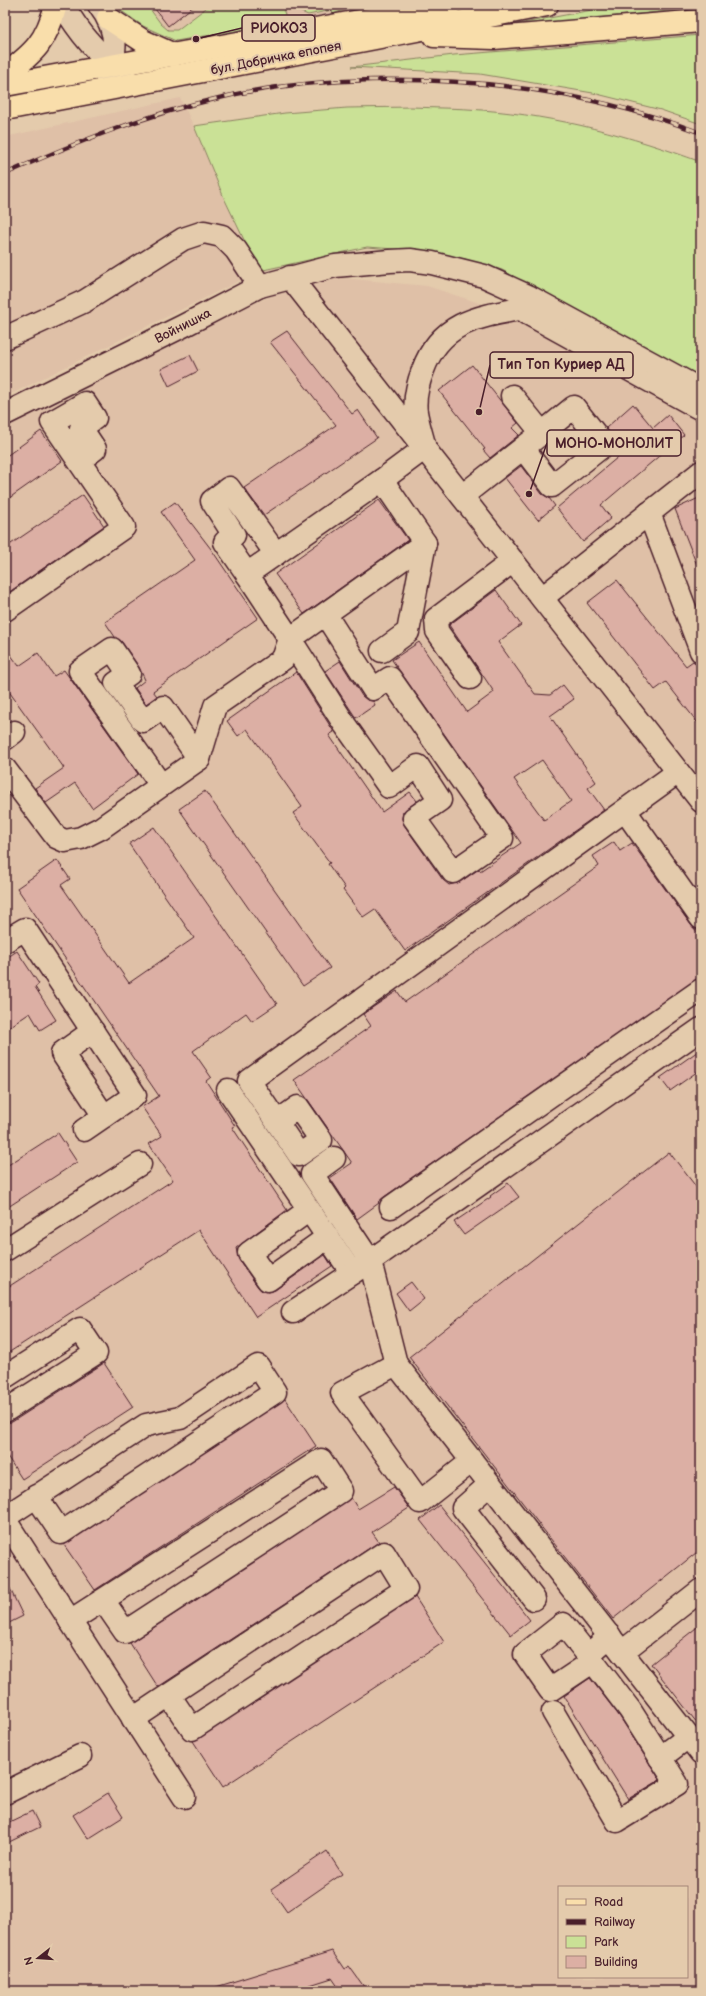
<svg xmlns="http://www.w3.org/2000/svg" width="706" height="1996" font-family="'Balsamiq Sans',sans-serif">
	<rect width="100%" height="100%" fill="#e4cbac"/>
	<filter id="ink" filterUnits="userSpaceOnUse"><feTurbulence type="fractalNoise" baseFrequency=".025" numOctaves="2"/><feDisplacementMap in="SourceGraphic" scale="8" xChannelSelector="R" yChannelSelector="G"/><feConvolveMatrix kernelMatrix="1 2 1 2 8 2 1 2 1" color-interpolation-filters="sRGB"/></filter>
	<g filter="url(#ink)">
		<!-- built -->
		<g fill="#dfc0a7" fill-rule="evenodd">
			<path d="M114,5H357L333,14L176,41L143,26Z"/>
			<path d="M180,98L200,139L224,198L259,271L5,397V137Z"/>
			<path d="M342,278L427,286L513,314L701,420V1991H5V424L242,308L297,286ZM559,1887H687V1977H559Z"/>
		</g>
		<!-- green -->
		<g fill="#cae196" stroke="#8a8060">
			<path d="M117,5H147L161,24L168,30H177L210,5H282L285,15L279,23L176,41L143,26L120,10Z"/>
			<path d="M298,5H357L333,14L332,10L308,15L297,10Z"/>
			<path d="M618,5H701V8L502,27Z"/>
			<path d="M701,35V124L661,110L593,93L480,74L351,67L454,55Z"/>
			<path d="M412,107C435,108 459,108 482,110C558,116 631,136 701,162V378L502,270L465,259L423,251L367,247L259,271L224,198L194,126L285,113L347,108Z"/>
		</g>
		<!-- building -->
		<g fill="#dcafa4" stroke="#4a1f2b" fill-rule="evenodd">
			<path d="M152,5H195L168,26Z"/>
			<path d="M287,331L352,414L358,410L377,438L264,515L244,488L336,425L270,342Z"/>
			<path d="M190,355L198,371L169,386L161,369Z"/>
			<path d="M472,365L518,423L512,428L519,435L490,458L483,450L485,449L439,391Z"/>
			<path d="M633,404L653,428L668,415L684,435L601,505L611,518L583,542L557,508L624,452L606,428Z"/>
			<path d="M41,431L62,461L5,501V457Z"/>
			<path d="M521,466L542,494L549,498L555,506L538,520L505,478Z"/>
			<path d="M83,495L104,526L5,595V548Z"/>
			<path d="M701,497V573H700L675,509Z"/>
			<path d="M379,500L408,540L304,614L275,574Z"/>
			<path d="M175,502L211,549L258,618L153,691L157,696L146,704L135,688L145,680L139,667L122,642L115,637L105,622L195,560L161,512Z"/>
			<path d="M617,580L686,666L693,661L701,670V727L666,682L655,690L587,603Z"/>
			<path d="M496,590L521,625L498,642L535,694L550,695L563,685L574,699L550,716L596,782L588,788L604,810L405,951L375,909L363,917L343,890L345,888L328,864L330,863L293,813L302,807L247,729L238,736L227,721L296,672L334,732L329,735L382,812L410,792L417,801L403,812L402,819L404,825L443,880L449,885L460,882L479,869L480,871L521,843L392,660L419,642L467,712L494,692L449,625ZM542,760L571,801L544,820L514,779Z"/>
			<path d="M5,647L19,666L38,653L54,676L64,670L138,774L92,808L75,783L46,803L35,788L64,768L5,686Z"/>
			<path d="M340,661L362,696L367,700L373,701L375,705L356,718L325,671Z"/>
			<path d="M205,791L330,968L303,986L179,809Z"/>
			<path d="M154,827L277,1004L252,1021L246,1013L193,1051L211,1077L206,1081L235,1126L232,1127L287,1210L236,1248L239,1260L258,1287L262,1291L269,1292L275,1290L325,1255L332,1266L256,1317L199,1230L5,1355V1289L173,1180L149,1144L162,1136L142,1107L159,1096L17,888L57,860L70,879L61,885L129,983L194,938L129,844Z"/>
			<path d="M614,842L620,851L632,843L691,925L701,936V976L384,1197L378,1202L379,1203L357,1219L330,1178L352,1163L294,1080L371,1026L363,1014L397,991L405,1002L599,866L593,856Z"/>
			<path d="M17,951L39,984L35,987L56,1020L40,1030L30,1013L5,1030V959Z"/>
			<path d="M701,1049V1069L670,1091L660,1078Z"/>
			<path d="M58,1133L77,1162L5,1209V1167Z"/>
			<path d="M669,1152L701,1193V1549L613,1619L409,1357Z"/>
			<path d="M508,1183L519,1197L464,1235L454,1222L491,1197L490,1196Z"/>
			<path d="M411,1282L424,1299L409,1311L396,1293Z"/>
			<path d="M104,1363L133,1407L22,1479L5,1453V1423L12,1422Z"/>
			<path d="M285,1399L316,1446L95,1590L64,1545Z"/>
			<path d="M394,1487L409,1508L372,1532L379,1542L158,1687L130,1643L351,1498L358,1509Z"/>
			<path d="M439,1505L530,1620L511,1635L420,1520Z"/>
			<path d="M5,1578L23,1616L5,1625Z"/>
			<path d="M415,1597L444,1642L223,1787L193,1741Z"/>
			<path d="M701,1624V1728L651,1664Z"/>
			<path d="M590,1678L620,1717L660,1780L628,1799L564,1696Z"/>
			<path d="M108,1793L123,1817L88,1839L73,1815Z"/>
			<path d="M32,1811L40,1827L5,1844V1824Z"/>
			<path d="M327,1851L342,1874L287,1912L271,1889Z"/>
			<path d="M332,1951L344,1969L349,1966L367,1991H341L332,1978L291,1991H217L216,1987Z"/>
		</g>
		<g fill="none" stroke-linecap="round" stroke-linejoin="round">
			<!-- minor casing -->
			<g stroke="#4a1f2b" stroke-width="25">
				<g id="minor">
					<path d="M63,5C79,33 99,56 125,76"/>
					<path d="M99,5C116,27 120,51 106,76"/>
					<path d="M290,277L701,801"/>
					<path d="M527,313L701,409"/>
					<path d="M5,338L85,301L183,239L204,232L222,236L236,250L260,286"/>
					<path d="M5,414L183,326L260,286L335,266L390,261L410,260L432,263L484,276L528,296L701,390"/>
					<path d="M523,448L552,486L604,445L574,407L542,433"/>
					<path d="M462,496L542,433L512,396"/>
					<path d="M649,513L701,651"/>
					<path d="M247,574L225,542L234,535L212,501L229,488L276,554"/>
					<path d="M542,598L701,472"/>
					<path d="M5,610L124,527L52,422L85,403L95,418L81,428L95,449L79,461"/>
					<path d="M325,614L373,689L390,678L502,838L453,872L414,818L440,800L418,766L389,787L345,725L290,639L425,543"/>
					<path d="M382,651L408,632L425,543L382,480"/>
					<path d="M470,678L437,631L436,619L513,561"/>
					<path d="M5,739L14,732"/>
					<path d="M5,769L56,837L65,841L81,838L101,828L199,759L215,706L283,659L290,639L247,574L382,480L425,448C422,436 418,424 416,412C414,398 418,383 423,370C440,323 476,317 520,309"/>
					<path d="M161,785L80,671L112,649L129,674L116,683L143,721L163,707L199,759"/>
					<path d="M626,812L701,918"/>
					<path d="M5,941L25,929L135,1095L84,1130"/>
					<path d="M701,1029L370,1261L396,1364L701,1753"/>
					<path d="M93,1031L62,1053L104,1116"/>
					<path d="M228,1090L352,1273"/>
					<path d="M277,1122L298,1107L321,1140L299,1155L249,1081L678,772"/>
					<path d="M391,1207L701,990"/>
					<path d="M309,1210L249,1253L268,1280L328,1237"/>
					<path d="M5,1250L140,1164"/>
					<path d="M293,1312L370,1261L312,1174L334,1158"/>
					<path d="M396,1364L342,1393L420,1502L472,1461"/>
					<path d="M5,1377L80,1329L96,1353L5,1411"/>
					<path d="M490,1484L463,1508L534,1599"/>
					<path d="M5,1517L146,1425L180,1418L258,1366L275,1392L61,1533L36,1496"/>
					<path d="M5,1520L184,1797"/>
					<path d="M70,1621L321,1460L341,1491L125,1632L103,1600"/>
					<path d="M622,1652L701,1590"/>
					<path d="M588,1655L563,1624L525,1654L550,1690L592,1662"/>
					<path d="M553,1712L617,1821L677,1784L630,1710L588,1655L610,1636"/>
					<path d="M133,1719L169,1695L384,1553L406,1589L192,1729L169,1695"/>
					<path d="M660,1758L688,1737"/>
					<path d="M5,1793L80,1756"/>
				</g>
			</g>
			<!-- major casing -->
			<g stroke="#4a1f2b" stroke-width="25">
				<g id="major">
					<path d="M108,18L143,41L174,55"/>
					<path d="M434,36L494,38L701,21"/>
					<path d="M5,75C35,52 46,42 56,5"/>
					<path d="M5,85L449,5"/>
					<path d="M5,109L547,5"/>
				</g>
			</g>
			<!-- minor -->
			<use href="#minor" stroke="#e4cbac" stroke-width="22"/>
			<!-- major -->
			<use href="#major" stroke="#f9deab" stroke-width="22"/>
			<!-- rail casing -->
			<g stroke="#4a1f2b" stroke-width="4.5">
				<path id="rail" d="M5,174C75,143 144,115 219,98C269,86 321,81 372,80C485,78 596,93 701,133"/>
			</g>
			<!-- rail -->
			<use href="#rail" stroke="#e4cbac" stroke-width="3" stroke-dasharray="9" stroke-linecap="butt"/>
		</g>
	</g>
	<g text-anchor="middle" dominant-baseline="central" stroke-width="4" stroke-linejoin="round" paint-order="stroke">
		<!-- street labels -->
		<g font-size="13" fill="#4a1f2b" stroke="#e4cbac">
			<text transform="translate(276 58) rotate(-11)">бул. Добричка епопея</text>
			<text transform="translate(183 326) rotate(-27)">Войнишка</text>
		</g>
	</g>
	<!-- callouts -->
	<path fill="none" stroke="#4a1f2b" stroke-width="1.5" d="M196 39L242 28M479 412L490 365M529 494L547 443"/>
	<g fill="#4a1f2b" stroke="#e4cbac" stroke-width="1.5">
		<circle cx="196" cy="39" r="4"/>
		<circle cx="479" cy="412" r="4"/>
		<circle cx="529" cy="494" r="4"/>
	</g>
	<g fill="#e4cbac" stroke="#4a1f2b" stroke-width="1.5">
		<rect x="242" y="15" width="73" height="26" rx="4"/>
		<rect x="490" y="352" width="143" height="26" rx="4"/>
		<rect x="547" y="430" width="134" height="26" rx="4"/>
	</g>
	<g font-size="14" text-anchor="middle" font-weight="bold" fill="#4a1f2b">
		<text x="279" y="33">РИОКОЗ</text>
		<text x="561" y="369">Тип Топ Куриер АД</text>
		<text x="614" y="448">МОНО-МОНОЛИТ</text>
	</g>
	<!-- margin -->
	<rect width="706" height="1996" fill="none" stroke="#e4cbac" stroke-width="20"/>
	<rect x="10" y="10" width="686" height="1976" fill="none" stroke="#4a1f2b" stroke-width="1.5" filter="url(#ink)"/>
	<!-- legend -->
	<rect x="558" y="1886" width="130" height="92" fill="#e4cbac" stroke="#a68678"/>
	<rect x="566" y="1899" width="20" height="6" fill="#f9deab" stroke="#a68678"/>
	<text x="594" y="1906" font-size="12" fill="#4a1f2b">Road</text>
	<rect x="566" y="1919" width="20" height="6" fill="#4a1f2b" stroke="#a68678"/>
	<text x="594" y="1926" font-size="12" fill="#4a1f2b">Railway</text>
	<rect x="566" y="1936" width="20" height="12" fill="#cae196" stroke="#a68678"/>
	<text x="594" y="1946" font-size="12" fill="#4a1f2b">Park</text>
	<rect x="566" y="1956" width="20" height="12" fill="#dcafa4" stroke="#a68678"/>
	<text x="594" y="1966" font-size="12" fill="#4a1f2b">Building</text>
	<!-- north arrow -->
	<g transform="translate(38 1958) rotate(253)" stroke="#e4cbac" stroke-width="3" paint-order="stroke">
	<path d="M0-3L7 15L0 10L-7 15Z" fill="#4a1f2b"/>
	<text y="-6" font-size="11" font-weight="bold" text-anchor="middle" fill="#4a1f2b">N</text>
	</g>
</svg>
